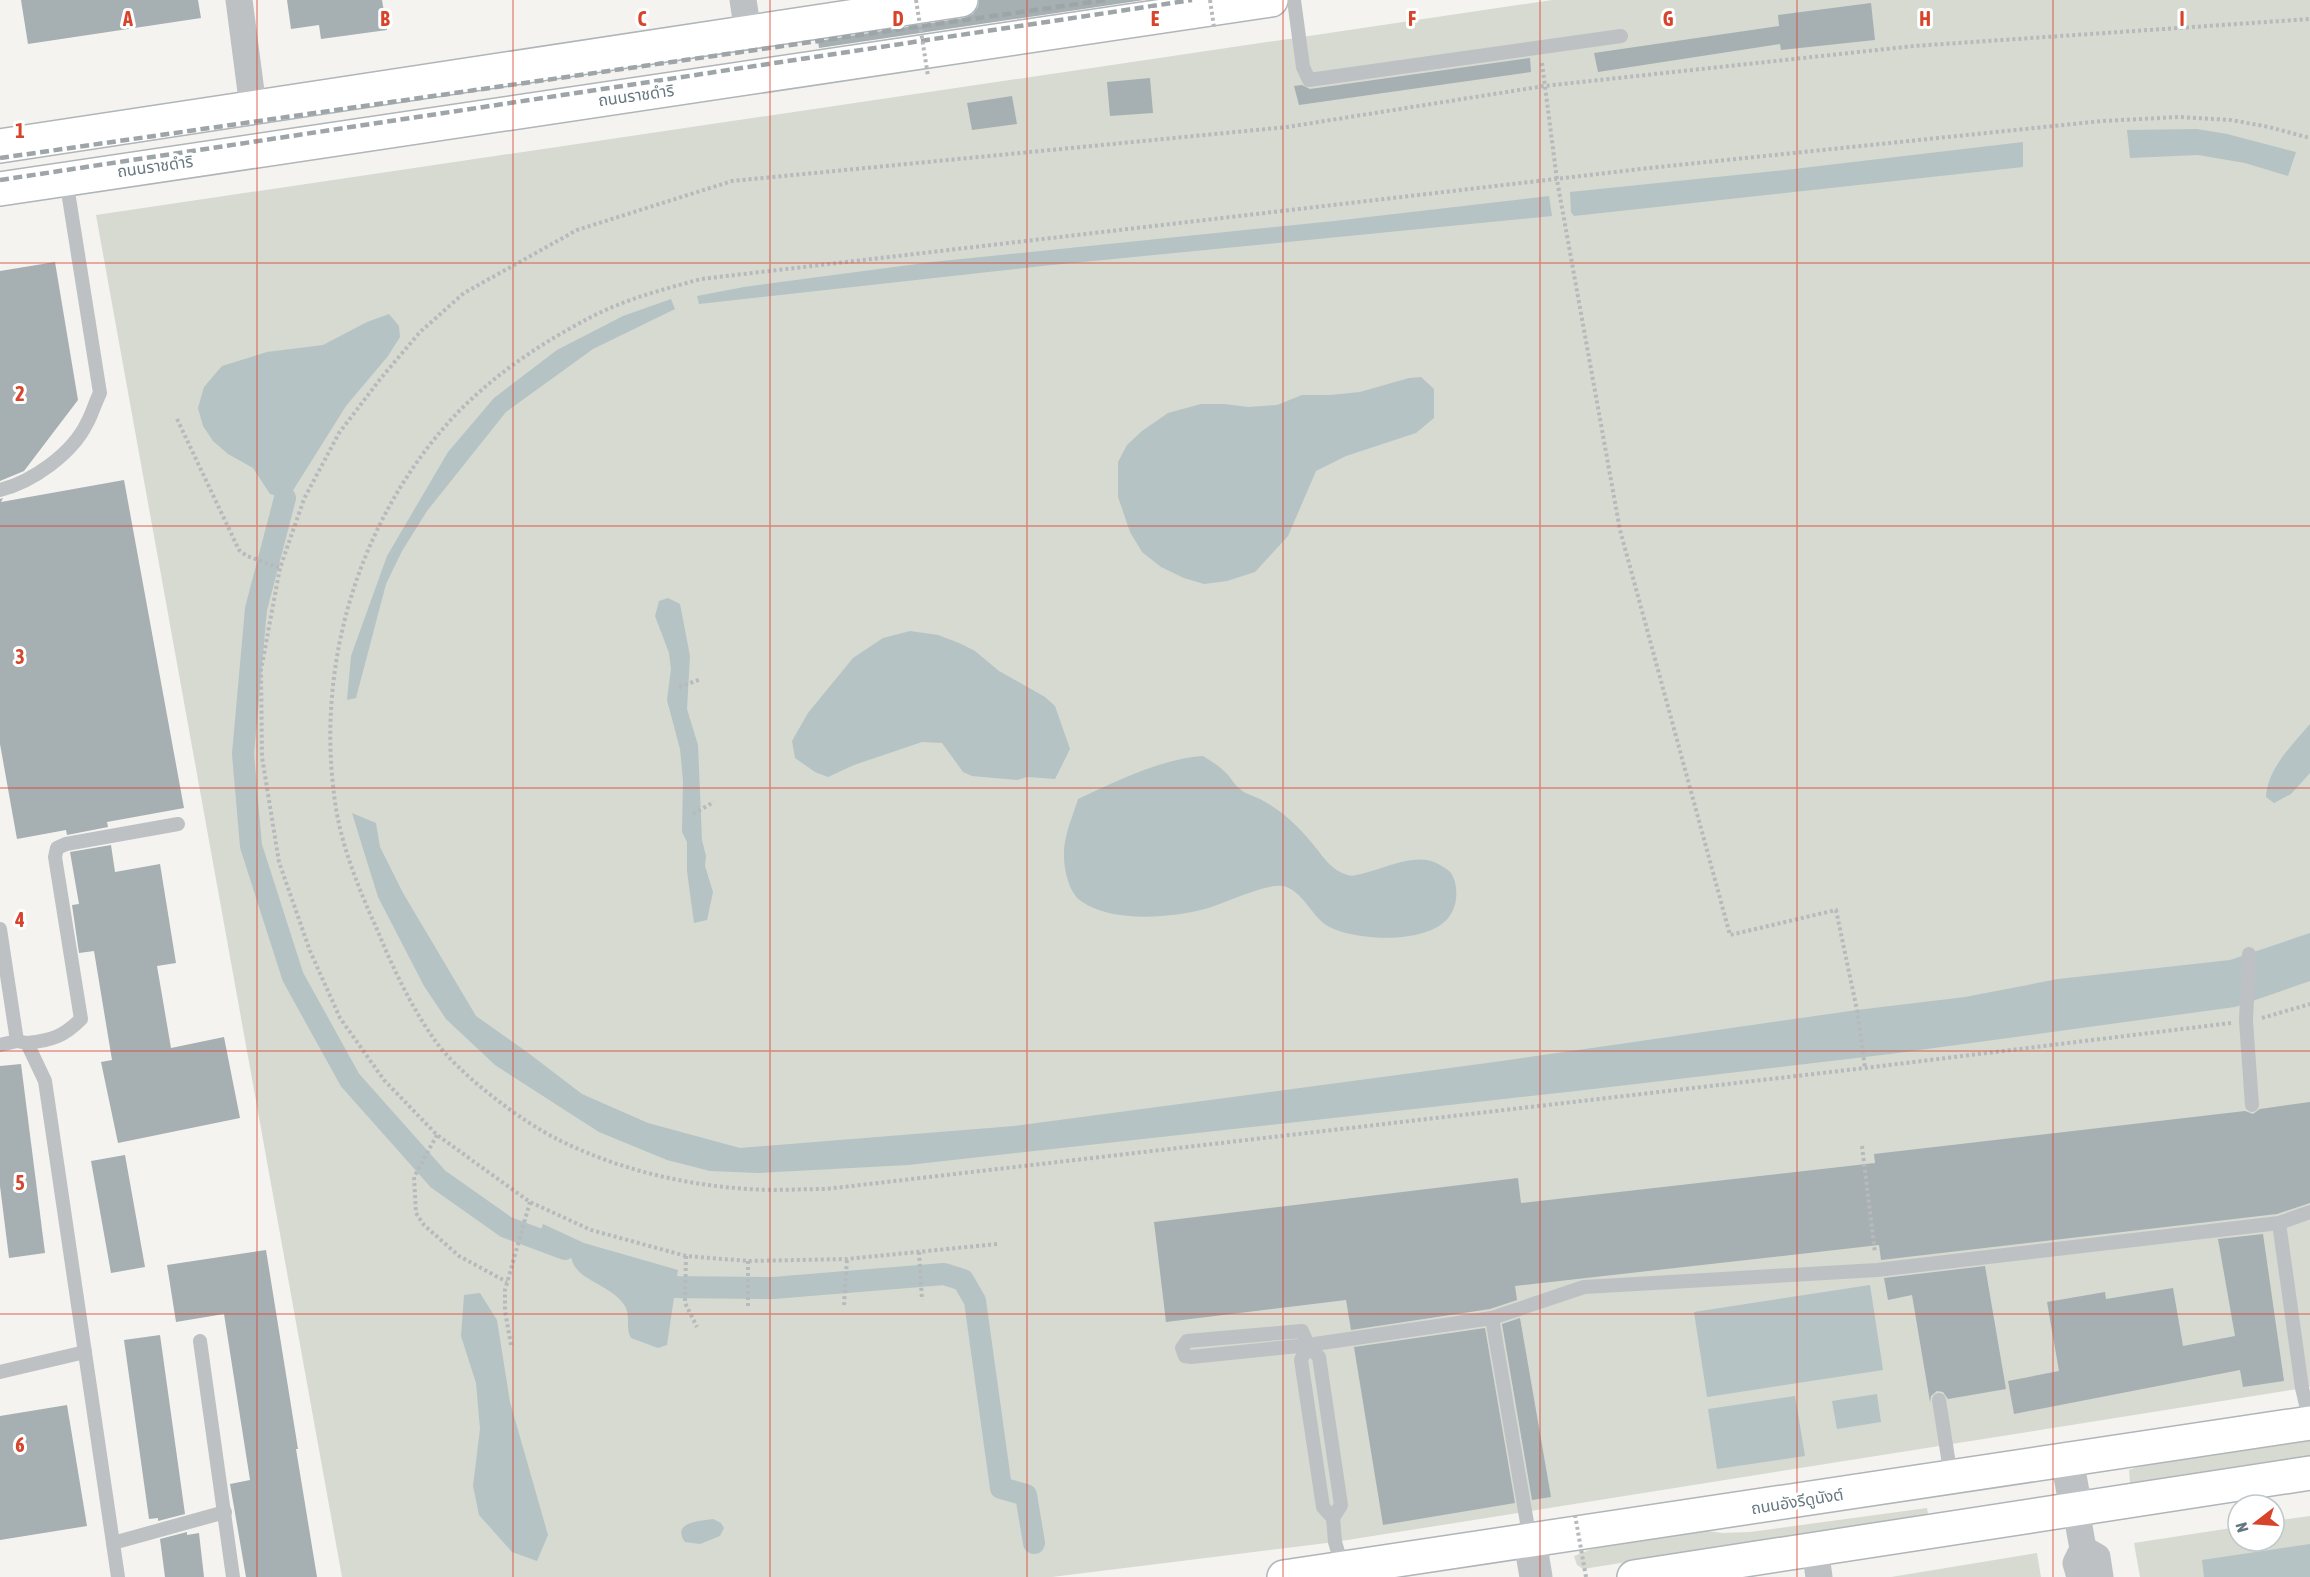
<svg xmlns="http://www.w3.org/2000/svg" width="2310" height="1577" font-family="'Asap Condensed','Noto Sans Thai',sans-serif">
	<rect width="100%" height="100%" fill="#f4f3f0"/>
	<!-- green -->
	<g fill="#d6dad1">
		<path d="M1552,0H2310V1387L1335,1542L1052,1577H342L96,215Z"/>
		<path d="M2310,1436V1457L2138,1486L2130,1483L2129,1470L2157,1460Z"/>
		<path d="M1927,1508L1928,1514L1583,1569L1577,1565L1574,1556L1592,1549L1665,1535L1700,1530L1722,1533L1750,1532Z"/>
		<path d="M2310,1516V1577H2140L2134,1543L2238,1527V1541H2274V1521Z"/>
		<path d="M2037,1553L2041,1577H1891Z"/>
	</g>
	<!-- water -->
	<g fill="#b5c3c5">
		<path d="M2197,129L2227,134L2296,152L2288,176L2245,163L2198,155L2130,158L2127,130Z"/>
		<path d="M2023,142V167L1574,216L1571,212L1570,192L1794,169Z"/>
		<path d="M1549,196L1552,216L1042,266L699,304L697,296L744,287L932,262L1334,221Z"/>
		<path d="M671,299L675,309L593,349L506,412L427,511L402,551L386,584L356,698L347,700L351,656L387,556L448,452L494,398L557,350L623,316Z"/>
		<path d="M389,314L399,326L400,337L388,356L346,406L292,492L285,498L270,494L253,468L228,454L213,441L203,426L198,408L204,387L222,366L267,352L323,345L367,322Z"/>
		<path d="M1421,377L1434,389V418L1416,433L1346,456L1316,471L1288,536L1255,572L1227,581L1204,584L1184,578L1161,567L1142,552L1130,532L1118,497V462L1127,445L1142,431L1168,413L1201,404H1224L1249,407L1277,405L1302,395H1330L1360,392L1409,378Z"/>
		<path d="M668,598L680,604L690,656L687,709L698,745L702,840L706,856L705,866L713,892L707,920L694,923L687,871V842L682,832L683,781L680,749L667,700L671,669L669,653L655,616L659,601Z"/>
		<path d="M910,631L938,635L959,643L975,651L999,671L1045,697L1055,706L1070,749L1055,779L1027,777L1017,780L972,776L963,772L942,743L922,742L854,765L828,777L815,772L795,758L792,741L808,713L853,658L883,638Z"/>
		<path d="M2310,724V773L2291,794L2274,803L2266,797C2267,769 2293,744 2310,724Z"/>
		<path d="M1203,756C1211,761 1219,766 1225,772C1231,777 1234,785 1240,789C1245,794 1254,796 1260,799C1281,810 1296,824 1312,843C1323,856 1330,870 1348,875C1353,877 1360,874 1365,873C1387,868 1418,851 1440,865C1443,867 1449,870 1451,873C1458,884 1458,901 1452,912C1436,946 1353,942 1326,925C1311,915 1302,890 1283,886C1266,883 1223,904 1205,909C1171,918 1111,923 1081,901C1069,893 1064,869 1064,856C1063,837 1073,816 1078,799C1117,781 1160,759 1203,756Z"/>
		<path d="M352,813L376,823L380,847L403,893L476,1016L527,1052L582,1094L648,1123L740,1148L1014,1126L1502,1061L1857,1010L1965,997L2058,979L2230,960L2310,933V981L2235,1007L1890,1054L1576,1091L908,1165L758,1173L710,1171L667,1160L599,1132L495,1065L446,1019L424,986L378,897Z"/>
		<path d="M543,1224L584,1243L678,1270L667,1345L658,1348L631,1338C625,1328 631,1317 625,1306C613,1287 586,1282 576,1268C573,1265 572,1259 570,1255L537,1243Z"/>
		<path d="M1870,1285L1883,1370L1707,1397L1694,1312Z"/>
		<path d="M480,1293L497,1320L510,1402L548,1535L537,1561L512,1552L479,1515L473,1486L480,1429L476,1383L461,1336L464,1295Z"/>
		<path d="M1877,1394L1881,1422L1837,1429L1832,1401Z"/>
		<path d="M1795,1396L1805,1456L1717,1469L1708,1409Z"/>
		<path d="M713,1519L721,1523L724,1528L720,1536L700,1544L685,1542C671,1522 700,1521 713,1519Z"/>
		<path d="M2310,1544V1577H2204L2202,1560Z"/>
	</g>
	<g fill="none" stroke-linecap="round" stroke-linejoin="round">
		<!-- canal -->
		<g stroke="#b5c3c5" stroke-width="22">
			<path d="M285,498L256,609L243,754L251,846L293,977L350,1080L438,1179L506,1227L565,1249"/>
			<path d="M647,1279L668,1287L773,1288L944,1274L963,1280L975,1301L1001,1488L1026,1495L1034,1543"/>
		</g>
	</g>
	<!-- building -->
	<g fill="#a6afb2">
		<path d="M21,0H198L201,18L28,44Z"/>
		<path d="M287,0H382L387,30L321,39L319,25L291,29Z"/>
		<path d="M979,0H1144L819,48L818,41L964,18L973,14L978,7Z"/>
		<path d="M1871,3L1875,40L1781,50L1780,44L1598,72L1594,53L1779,26L1778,15Z"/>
		<path d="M1530,58L1531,72L1299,105L1294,86L1302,85L1310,89Z"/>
		<path d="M1150,78L1153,113L1110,116L1107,82Z"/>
		<path d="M1012,96L1017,124L972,130L967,103Z"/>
		<path d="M55,262L78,400L24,471L0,481V271Z"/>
		<path d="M124,480L184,808L107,822L108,827L67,835L66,830L17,839L0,744V499L3,498L1,502Z"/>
		<path d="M111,845L115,872L160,864L176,963L157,966L171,1048L224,1037L240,1118L118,1143L101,1062L112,1060L94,951L79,953L72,905L79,904L70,852Z"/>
		<path d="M21,1064L45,1253L9,1258L0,1186V1066Z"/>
		<path d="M2310,1102V1203L2277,1214L1881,1260L1879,1245L1515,1286L1517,1300L1490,1309L1351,1330L1346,1300L1166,1322L1154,1222L1518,1178L1521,1203L1875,1163L1874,1154L2245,1111L2253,1114L2260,1109Z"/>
		<path d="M125,1155L145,1267L111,1273L91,1161Z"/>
		<path d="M2263,1234L2284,1381L2243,1387L2240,1370L2014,1414L2008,1381L2059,1371L2047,1302L2105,1292L2106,1299L2173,1288L2183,1346L2235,1336L2218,1239Z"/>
		<path d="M266,1250L298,1449H296L317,1577H246L230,1484L250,1480L224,1314L176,1322L167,1265Z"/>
		<path d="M1985,1266L2006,1389L1948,1399L1943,1392L1937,1391L1931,1396L1930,1402L1912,1295L1888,1300L1884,1278Z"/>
		<path d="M1520,1318L1551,1497L1532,1500L1502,1324Z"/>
		<path d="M1485,1328L1515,1503L1383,1525L1354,1347Z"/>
		<path d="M160,1335L185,1514L158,1521V1518L149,1519L124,1340Z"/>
		<path d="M67,1405L87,1526L0,1540V1416Z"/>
		<path d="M187,1532V1535L199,1533L204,1577H165L160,1539Z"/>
	</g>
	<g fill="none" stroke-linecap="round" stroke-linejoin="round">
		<!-- secondary casing -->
		<g stroke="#afb5b8" stroke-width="36">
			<g id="secondary">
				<path d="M0,146L961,0"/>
				<path d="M0,189L1271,0"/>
				<path d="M1284,1577L2310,1423"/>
				<path d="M1634,1577L2310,1473"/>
			</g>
		</g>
		<!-- path -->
		<g stroke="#b7babc" stroke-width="4" stroke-dasharray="3 3" stroke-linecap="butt">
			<path d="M1542,63L1557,180L1620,530L1730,935L1836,910L1857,1010L1865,1068"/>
			<path d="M177,419L239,550L247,556L280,568"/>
			<path d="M679,687L701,679"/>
			<path d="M693,814L714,802"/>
			<path d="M2262,1018L2310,1004"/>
			<path d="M2231,1023L1865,1068L826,1189C800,1189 774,1191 748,1189C684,1185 617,1169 559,1140C522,1122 457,1073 434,1039C410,1005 392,966 376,927C357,885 339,840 334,794C317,662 359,523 448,423C488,378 542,342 595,315C629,298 665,289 701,279L1649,168L2102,121L2179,117L2231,120L2269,127L2310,138"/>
			<path d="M437,1135L414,1177L416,1213L424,1225L459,1256L507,1282"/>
			<path d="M1862,1146L1875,1253"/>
			<path d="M997,1244L847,1259L748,1261L686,1256L591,1230L530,1202L437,1135L384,1080L340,1018L310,951L279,862L262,757L261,670L280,568L304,499L339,433L381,378L420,332L464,293L577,230L732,181L1287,127L1544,86L1914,46L2310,19"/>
			<path d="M919,1252L922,1300"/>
			<path d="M686,1256L685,1303L697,1327"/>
			<path d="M748,1261V1309"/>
			<path d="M844,1305L847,1259"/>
			<path d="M511,1345L505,1311V1290L530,1202"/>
		</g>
		<!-- service -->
		<g stroke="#bdc1c4" stroke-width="14">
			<path d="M1294,0L1303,67L1309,80L1621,36"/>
			<path d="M0,490C32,482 72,454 87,423C92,414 95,403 100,393L66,179"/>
			<path d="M0,929L17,1041"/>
			<path d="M2249,954L2246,1021L2252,1105"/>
			<path d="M27,1043C52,1040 63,1037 81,1019L55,857L57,848L66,844L178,824"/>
			<path d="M0,1045L17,1041L27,1043L45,1081L118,1577"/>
			<path d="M2279,1223L2302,1388L2310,1421"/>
			<path d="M200,1341L233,1577"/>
			<path d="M1308,1345L1301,1360L1323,1507L1333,1518"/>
			<path d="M0,1372L85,1352"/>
			<path d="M1939,1400L1951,1477"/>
			<path d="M1530,1540L1492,1318L1584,1287L1877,1270L2279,1223L2310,1212"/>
			<path d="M113,1543L225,1512"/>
			<path d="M1343,1569L1335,1542L1333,1518L1341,1505L1319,1357L1308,1345L1302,1331L1187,1341L1182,1348L1185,1356L1191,1357L1308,1345L1492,1318"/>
		</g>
		<!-- minor -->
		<g stroke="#bdc1c4" stroke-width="27">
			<path d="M239,0L253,107"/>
			<path d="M743,0L748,32"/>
			<path d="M2076,1509L2083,1549L2076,1563L2080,1577"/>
			<path d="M1815,1549L1819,1577"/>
			<path d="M2083,1549L2097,1557L2100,1577"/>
		</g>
		<!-- tertiary -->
		<g stroke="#bdc1c4" stroke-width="33">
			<path d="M2067,1459L2076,1509"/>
			<path d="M1530,1541L1536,1577"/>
		</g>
		<!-- secondary -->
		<use href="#secondary" stroke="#fff" stroke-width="33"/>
		<!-- rail -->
		<g stroke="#9ea5a9" stroke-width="4.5" stroke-dasharray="9 4.5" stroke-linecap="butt">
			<path d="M0,158L1105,0"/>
			<path d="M0,180L1192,0"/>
		</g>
		<!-- path-bridge -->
		<g stroke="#b7babc" stroke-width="4" stroke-dasharray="3 3" stroke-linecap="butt">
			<path d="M916,0L928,76"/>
			<path d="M1210,0L1214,27"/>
			<path d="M1575,1515L1586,1577"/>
		</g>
	</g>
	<!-- grid -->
	<path fill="none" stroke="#d8432b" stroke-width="1.5" stroke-opacity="0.55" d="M257,0V1577M513,0V1577M770,0V1577M1027,0V1577M1283,0V1577M1540,0V1577M1797,0V1577M2053,0V1577M0,263H2310M0,526H2310M0,788H2310M0,1051H2310M0,1314H2310"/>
	<g text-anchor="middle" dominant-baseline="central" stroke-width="6" stroke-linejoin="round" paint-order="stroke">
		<!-- street labels -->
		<g font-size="16" fill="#64767f" stroke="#fff">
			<text transform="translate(636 95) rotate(-8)">ถนนราชดำริ</text>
			<text transform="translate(155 166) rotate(-8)">ถนนราชดำริ</text>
			<text transform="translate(1797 1501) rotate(-9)">ถนนอังรีดูนังต์</text>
		</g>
	</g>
	<g font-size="20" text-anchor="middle" font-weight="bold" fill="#d8432b" stroke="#fff" stroke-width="6" stroke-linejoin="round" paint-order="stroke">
		<text x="128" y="26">A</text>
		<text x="385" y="26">B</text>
		<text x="642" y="26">C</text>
		<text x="898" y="26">D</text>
		<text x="1155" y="26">E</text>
		<text x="1412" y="26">F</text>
		<text x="1668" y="26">G</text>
		<text x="1925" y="26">H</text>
		<text x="2182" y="26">I</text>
		<text x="20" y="138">1</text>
		<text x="20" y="401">2</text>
		<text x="20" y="664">3</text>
		<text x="20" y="927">4</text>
		<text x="20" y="1190">5</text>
		<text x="20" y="1452">6</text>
	</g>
	<!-- north arrow -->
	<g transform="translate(2256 1523) rotate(253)"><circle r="28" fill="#ffffff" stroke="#c1c8cc" stroke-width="1.5"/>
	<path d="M0-4.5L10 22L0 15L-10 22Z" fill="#d8432b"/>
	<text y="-9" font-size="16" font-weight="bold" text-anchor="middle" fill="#64767f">N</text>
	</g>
</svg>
